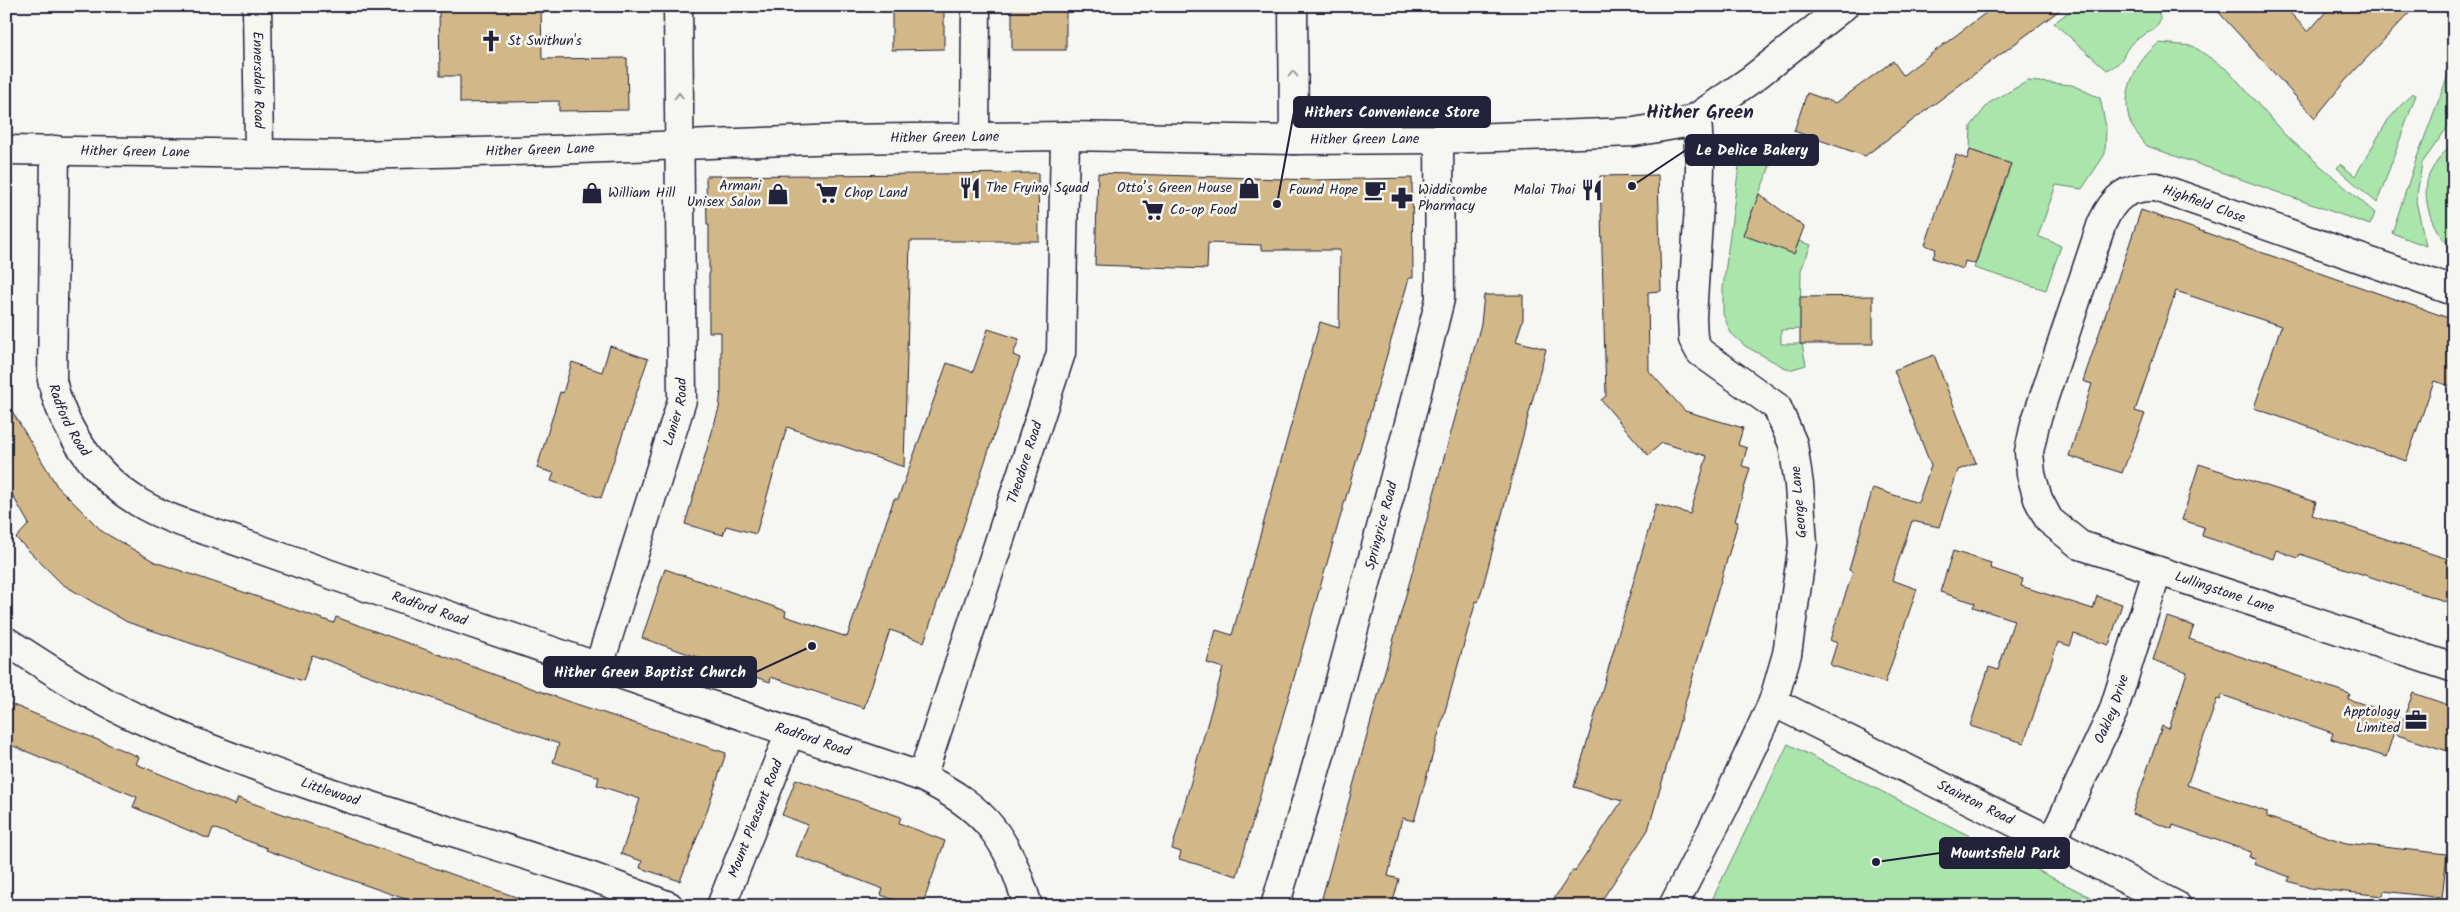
<svg xmlns="http://www.w3.org/2000/svg" width="2460" height="912" font-family="Kalam,sans-serif">
	<rect width="100%" height="100%" fill="#f6f6f2"/>
	<filter id="ink" filterUnits="userSpaceOnUse"><feTurbulence type="fractalNoise" baseFrequency=".02" numOctaves="2"/><feDisplacementMap in="SourceGraphic" scale="10" xChannelSelector="R" yChannelSelector="G"/><feConvolveMatrix kernelMatrix="1 2 1 2 8 2 1 2 1" color-interpolation-filters="sRGB"/></filter>
	<g filter="url(#ink)">
		<!-- green -->
		<g fill="#aae5ab" stroke="#668473">
			<path d="M2076,6H2154C2172,28 2145,31 2133,42C2120,55 2127,61 2107,70L2054,23Z"/>
			<path d="M2159,43L2193,46L2229,71L2284,134L2375,213L2370,225L2147,146C2142,139 2134,131 2131,124C2119,94 2136,61 2159,43Z"/>
			<path d="M2454,60V101L2446,112L2452,121L2422,163L2416,201L2426,246L2392,233L2417,157Z"/>
			<path d="M2028,81L2072,85L2100,98L2106,127L2105,154L2082,189L2056,185L2038,236L2061,246L2046,290L1974,268L2011,164L1970,150L1971,126L1989,103Z"/>
			<path d="M2412,93L2416,95L2377,203L2337,168L2340,164L2355,176L2388,120Z"/>
			<path d="M2454,140V248C2433,236 2420,198 2429,175C2435,162 2446,151 2454,140Z"/>
			<path d="M1740,158H1748L1770,166L1743,235L1794,253L1799,241L1811,245L1801,270L1800,329L1781,330V344H1802L1806,365L1789,370L1745,346L1731,333L1723,314V288Z"/>
			<path d="M1788,744L2108,906H1709Z"/>
		</g>
		<!-- building -->
		<g fill="#d2b788" stroke="#22223b">
			<path d="M439,6H541L542,59L627,58L628,110L559,111V101L460,103V76H440Z"/>
			<path d="M892,6H944V49L892,50Z"/>
			<rect x="1012" y="6" width="54" height="44"/>
			<path d="M1995,6H2065L1865,156L1794,131L1807,93L1836,103L1893,61L1903,75Z"/>
			<path d="M2213,6H2284L2308,32L2331,6H2416L2345,81L2315,118Z"/>
			<path d="M1970,150L2011,164L1975,264L1965,261L1963,269L1933,258L1936,249L1925,245L1956,155L1967,159Z"/>
			<path d="M1038,173L1039,241H910L904,467L787,427L756,534L726,526L723,535L685,524L719,408L721,390V332H709V225H707L706,176Z"/>
			<path d="M1098,173L1313,180L1412,178L1413,278H1409L1237,876L1179,859L1181,852L1172,849L1223,668L1207,663L1216,630L1232,635L1320,322L1339,328L1340,250H1261V245L1208,243L1207,269L1095,265Z"/>
			<path d="M1658,175L1661,291L1648,292L1649,371L1685,411L1743,428L1738,445L1747,448L1742,466L1750,468L1735,521L1738,522L1648,830L1598,906H1549L1573,870L1575,871L1622,801L1574,787L1656,504L1690,514L1707,456L1662,443L1648,455L1601,400L1606,396L1600,176Z"/>
			<path d="M1759,194L1804,227L1794,254L1743,235Z"/>
			<path d="M2141,210L2454,320V387L2434,381L2406,461L2254,408L2281,326L2176,291L2135,411L2145,414L2122,473L2069,456L2092,384L2083,381Z"/>
			<path d="M1484,295H1523V319L1516,341L1546,349L1483,586L1478,602L1476,601L1414,821L1402,818L1388,876L1399,879L1392,906H1382L1359,900L1358,906H1349L1322,898L1481,324Z"/>
			<path d="M1873,296V344H1800V297Z"/>
			<path d="M988,329L1019,339L1013,355L1020,358L924,642L890,630L864,708L771,677L770,682L642,638L665,569L786,611L785,616L847,637L894,499H898L947,363L973,372Z"/>
			<path d="M610,346L648,359L601,498L551,481L554,473L537,468L560,392L563,393L572,362L602,372Z"/>
			<path d="M1934,355L1976,463L1958,470L1939,527L1912,521L1892,580L1917,589L1885,683L1830,665L1837,643L1830,640L1853,572L1849,570L1873,488L1918,503L1931,466L1894,370Z"/>
			<path d="M6,401L57,486L103,532L155,562L334,623L336,617L567,701L726,753L704,820L680,881L640,868L642,861L621,854L640,799L597,785L599,777L553,762L559,744L312,655L303,681L127,622L62,584L16,538L29,524L6,484Z"/>
			<path d="M2199,464L2316,502L2312,515L2454,561V604L2300,554L2298,558L2276,550L2273,559L2202,536L2204,527L2182,520Z"/>
			<path d="M1953,551L1991,563L1990,568L2023,579L2021,586L2093,609L2097,596L2122,604L2109,645L2074,634L2070,646L2058,642L2024,743L1970,726L1989,667L1998,670L2014,620L1973,607L1975,603L1940,592Z"/>
			<path d="M2167,617L2194,626L2189,639L2350,694L2348,699L2399,716L2386,757L2331,739L2333,733L2222,695L2220,700L2217,699L2187,785L2267,812V817L2346,843L2447,854L2442,898L2384,891L2383,896L2310,888L2288,881L2290,877L2254,864L2256,858L2249,857L2251,852L2173,825L2172,829L2132,814L2162,726L2169,729L2187,672L2153,660Z"/>
			<path d="M2413,693L2454,707V753L2397,735Z"/>
			<path d="M6,702L139,757L136,764L235,805L238,798L530,902L529,906H425L266,850L267,848L213,828L209,839L133,807L137,797L6,743Z"/>
			<path d="M796,779L901,817L899,823L945,841L922,906H910L881,895L883,889L796,856L808,825L782,815Z"/>
		</g>
		<g fill="none" stroke-linecap="round" stroke-linejoin="round">
			<!-- minor casing -->
			<g stroke="#22223b" stroke-width="31">
				<g id="minor">
					<path id="s1" d="M257,6L259,153"/>
					<path d="M1293,6L1294,140"/>
					<path d="M975,137L976,6"/>
					<path id="s2" d="M6,150L355,155L552,150L839,139L1065,136L1294,140L1439,139L1634,132L1680,124L1697,117L1752,79L1844,6"/>
					<path id="s3" d="M55,150L52,380C62,428 95,476 138,502C164,518 196,527 225,537C273,554 321,571 369,588C553,652 738,714 922,777C987,809 1007,837 1028,906"/>
					<path id="s4" d="M2454,291L2156,187C2127,186 2114,197 2102,223L2035,424L2029,452L2031,474L2038,499L2049,520L2080,545L2454,668"/>
					<path id="s5" d="M6,641C51,670 95,700 144,721C280,781 424,822 566,868C600,879 635,893 669,906"/>
					<path id="s6" d="M599,666L682,400L678,6"/>
					<path id="s7" d="M1773,702L2052,841L2177,906"/>
					<path id="s8" d="M922,777L1061,353L1065,136"/>
					<path id="s9" d="M2052,841L2113,712L2157,572"/>
					<path id="s10" d="M721,906L790,732"/>
					<path id="s11" d="M1275,906L1321,751L1410,420L1440,299L1439,139"/>
					<path d="M1673,906L1724,807L1773,702L1787,654L1803,544L1799,485L1793,444L1777,407L1700,352L1693,339L1692,317L1699,205L1700,166L1697,117"/>
				</g>
			</g>
			<!-- minor -->
			<use href="#minor" stroke="#f6f6f2" stroke-width="28"/>
		</g>
		<!-- one-way arrows -->
		<defs><path id="oneway-chevron" d="M-2-3.5L2.5 0L-2 3.5" fill="none" stroke-width="1.6" stroke-linecap="round" stroke-linejoin="round" transform="scale(1.25)"/></defs>
		<g stroke="#9797a0">
			<use href="#oneway-chevron" transform="translate(1293 74) rotate(-90)"/>
			<use href="#oneway-chevron" transform="translate(679 96) rotate(-90)"/>
		</g>
	</g>
	<!-- icons -->
	<defs>
		<g id="church-bare" transform="scale(1.725)"><path d="M-1.2-6h2.4v3.5h3.3v2.4h-3.3V6h-2.4V-.1h-3.3v-2.4h3.3Z" fill="#22223b" stroke="#f6f6f2" stroke-width="2.5" paint-order="stroke"/></g>
		<g id="restaurant-bare" transform="scale(1.725)"><path d="M-5-6h1v4h1v-4h1v4h1v-4h1v5L-1.5 .5V6h-2V.5L-5-1ZM5-6V6H3V1.5H1.5Q1.5-4 5-6Z" fill="#22223b" stroke="#f6f6f2" stroke-width="2.5" paint-order="stroke"/></g>
		<g id="shop-bare" transform="scale(1.725)"><path d="M-5-2.5h2.3a2.7 3.5 0 0 1 5.4 0H5L5.5 6h-11ZM-1.5-2.5h3a1.5 2.3 0 0 0-3 0Z" fill="#22223b" stroke="#f6f6f2" stroke-width="2.5" paint-order="stroke"/></g>
		<g id="cafe-bare" transform="scale(1.725)"><path d="M-5.5-4.5H6V0H3Q3 3.5 0 3.5H-2.5Q-5.5 3.5-5.5 0ZM3-3.2v2h1.7v-2ZM-6 4.5H4V6H-6Z" fill="#22223b" stroke="#f6f6f2" stroke-width="2.5" paint-order="stroke"/></g>
		<g id="supermarket-bare" transform="scale(1.725)"><path d="M-6-5.5h2.5l.6 2H6L4.5 2H-2.5L-4.4-4H-6ZM-1.5 3.2a1.3 1.3 0 1 0 .1 0ZM3 3.2a1.3 1.3 0 1 0 .1 0Z" fill="#22223b" stroke="#f6f6f2" stroke-width="2.5" paint-order="stroke"/></g>
		<g id="pharmacy-bare" transform="scale(1.725)"><path d="M-2-6h4v4h4v4h-4v4h-4v-4h-4v-4h4Z" fill="#22223b" stroke="#f6f6f2" stroke-width="2.5" paint-order="stroke"/></g>
		<g id="office-bare" transform="scale(1.725)"><path d="M-6-3h4V-5.5h4V-3h4V5H-6ZM-1-4.5V-3h2v-1.5ZM-6 0V1H6V0Z" fill="#22223b" stroke="#f6f6f2" stroke-width="2.5" paint-order="stroke"/></g>
	</defs>
	<g fill-rule="evenodd">
		<use href="#church-bare" x="491" y="41"/>
		<use href="#restaurant-bare" x="970" y="188"/>
		<use href="#shop-bare" x="1249" y="188"/>
		<use href="#cafe-bare" x="1375" y="190"/>
		<use href="#restaurant-bare" x="1592" y="190"/>
		<use href="#shop-bare" x="592" y="193"/>
		<use href="#supermarket-bare" x="827" y="193"/>
		<use href="#shop-bare" x="778" y="194"/>
		<use href="#pharmacy-bare" x="1402" y="198"/>
		<use href="#supermarket-bare" x="1153" y="210"/>
		<use href="#office-bare" x="2416" y="720"/>
	</g>
	<g text-anchor="middle" dominant-baseline="central" stroke-width="5" stroke-linejoin="round" paint-order="stroke">
		<!-- poi labels -->
		<g font-size="14" fill="#22223b" stroke="#f6f6f2" text-anchor="start">
			<text x="508" y="41">St Swithun's</text>
			<text x="761" y="186" text-anchor="end">Armani<tspan x="761" dy="16">Unisex Salon</tspan></text>
			<text x="986" y="188">The Frying Squad</text>
			<text x="1232" y="188" text-anchor="end">Otto’s Green House</text>
			<text x="1358" y="190" text-anchor="end">Found Hope</text>
			<text x="1418" y="190">Widdicombe<tspan x="1418" dy="16">Pharmacy</tspan></text>
			<text x="1575" y="190" text-anchor="end">Malai Thai</text>
			<text x="608" y="193">William Hill</text>
			<text x="844" y="193">Chop Land</text>
			<text x="1170" y="210">Co-op Food</text>
			<text x="2400" y="712" text-anchor="end">Apptology<tspan x="2400" dy="16">Limited</tspan></text>
		</g>
		<!-- street labels -->
		<g font-size="14" fill="#22223b" stroke="#f6f6f2">
			<text stroke="none"><textPath href="#s1" startOffset="74">Ennersdale Road</textPath></text>
			<text stroke="none"><textPath href="#s2" startOffset="939">Hither Green Lane</textPath></text>
			<text stroke="none"><textPath href="#s2" startOffset="1359">Hither Green Lane</textPath></text>
			<text stroke="none"><textPath href="#s2" startOffset="534">Hither Green Lane</textPath></text>
			<text stroke="none"><textPath href="#s2" startOffset="129">Hither Green Lane</textPath></text>
			<text transform="translate(2204 204) rotate(20)">Highfield Close</text>
			<text stroke="none"><textPath href="#s6" startOffset="266">Lanier Road</textPath></text>
			<text stroke="none"><textPath href="#s3" startOffset="274">Radford Road</textPath></text>
			<text stroke="none"><textPath href="#s8" startOffset="331">Theodore Road</textPath></text>
			<text transform="translate(1799 502) rotate(-95)">George Lane</text>
			<text stroke="none"><textPath href="#s11" startOffset="395">Springrice Road</textPath></text>
			<text stroke="none"><textPath href="#s4" startOffset="890">Lullingstone Lane</textPath></text>
			<text stroke="none"><textPath href="#s3" startOffset="694">Radford Road</textPath></text>
			<text stroke="none"><textPath href="#s9" startOffset="145">Oakley Drive</textPath></text>
			<text stroke="none"><textPath href="#s3" startOffset="1099">Radford Road</textPath></text>
			<text stroke="none"><textPath href="#s5" startOffset="359">Littlewood</textPath></text>
			<text stroke="none"><textPath href="#s7" startOffset="226">Stainton Road</textPath></text>
			<text stroke="none"><textPath href="#s10" startOffset="94">Mount Pleasant Road</textPath></text>
		</g>
		<!-- district labels -->
		<g font-size="19" font-weight="bold" fill="#22223b" stroke="#f6f6f2">
			<text x="1700" y="113">Hither Green</text>
		</g>
	</g>
	<!-- callouts -->
	<path fill="none" stroke="#22223b" stroke-width="2" d="M1277 204L1294 112M1632 186L1686 150M812 646L756 672M1876 862L1940 853"/>
	<g fill="#22223b" stroke="#f6f6f2" stroke-width="2">
		<circle cx="1277" cy="204" r="5"/>
		<circle cx="1632" cy="186" r="5"/>
		<circle cx="812" cy="646" r="5"/>
		<circle cx="1876" cy="862" r="5"/>
	</g>
	<g fill="#22223b" stroke="#22223b" stroke-width="2">
		<rect x="1294" y="97" width="196" height="30" rx="5"/>
		<rect x="1686" y="135" width="132" height="30" rx="5"/>
		<rect x="544" y="657" width="212" height="30" rx="5"/>
		<rect x="1940" y="838" width="129" height="30" rx="5"/>
	</g>
	<g font-size="15" text-anchor="middle" font-weight="bold" fill="#fff">
		<text x="1392" y="117">Hithers Convenience Store</text>
		<text x="1752" y="155">Le Delice Bakery</text>
		<text x="650" y="677">Hither Green Baptist Church</text>
		<text x="2005" y="858">Mountsfield Park</text>
	</g>
	<!-- margin -->
	<rect width="2460" height="912" fill="none" stroke="#f6f6f2" stroke-width="25"/>
	<rect x="12" y="12" width="2435" height="887" fill="none" stroke="#22223b" stroke-width="2" filter="url(#ink)"/>
</svg>
